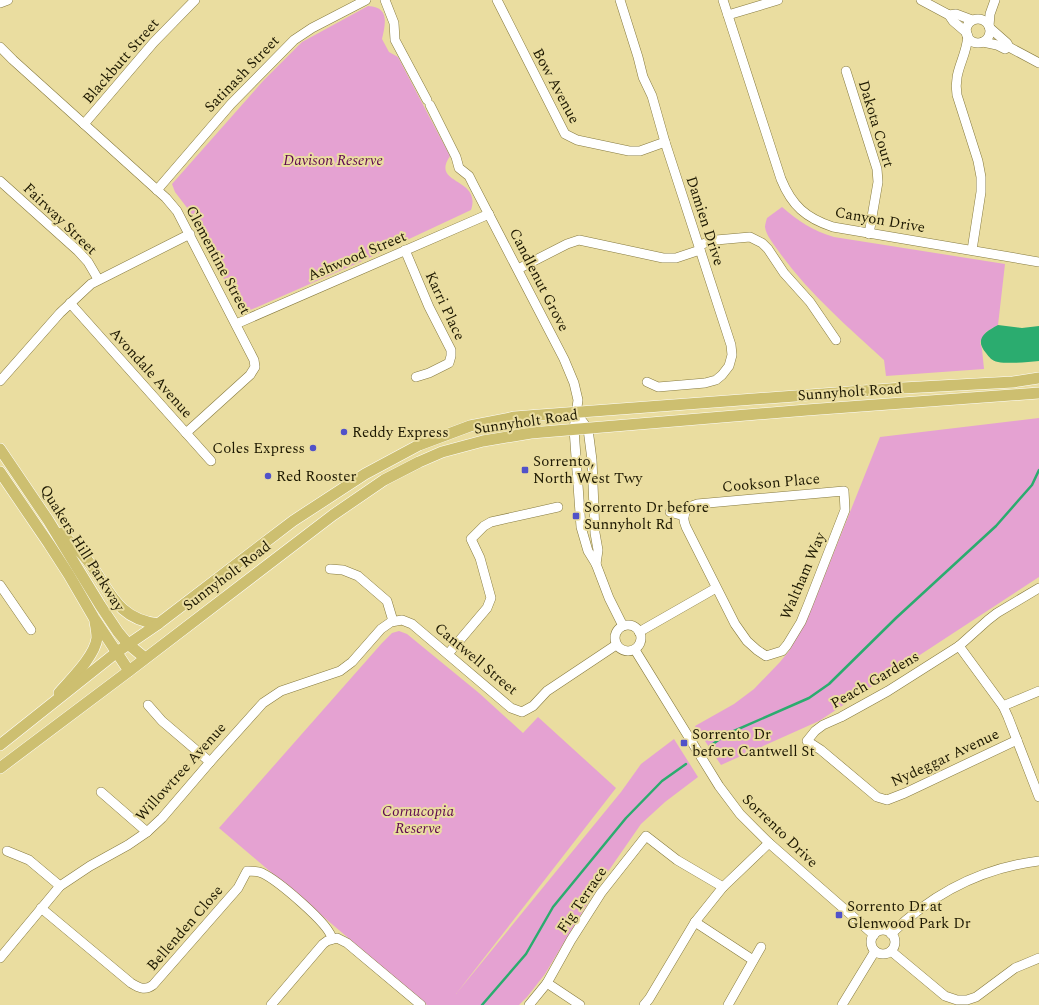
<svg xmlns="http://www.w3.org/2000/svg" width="1039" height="1005" font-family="Spectral,serif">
	<rect width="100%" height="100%" fill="#eadda0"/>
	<!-- green -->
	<g fill="#e5a2d2">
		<path d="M368,6C389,7 386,22 382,39L389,52L398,57L450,156C430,185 482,177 471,210L360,262L248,311L239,307L221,274L191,213L175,192L172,184L263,81L302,42Z"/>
		<path d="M782,207C798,221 813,231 834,237L1005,264L998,325L986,332L980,342L982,349L984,369L886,376L884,360C846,325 807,292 777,249C773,243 766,235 765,227C765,225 766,221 767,218Z"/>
		<path d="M1039,418V577L819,721L721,765L695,726L734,704L754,689L780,662L789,651L806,622L880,437Z"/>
		<path d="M399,631L407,634L479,693L523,733L538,717L616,788L456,994L621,792L641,764L674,739L698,777L665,802L641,824L598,886L545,974L527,997L519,1005H427L219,828L382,643L392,633Z"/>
	</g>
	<!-- water -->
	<path fill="#2bac6f" d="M998,325L1022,328L1039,326V361C1027,362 1009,364 998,362C992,361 989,357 986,353C974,339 985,332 998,325Z"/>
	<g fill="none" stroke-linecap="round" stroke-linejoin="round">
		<!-- stream -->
		<g stroke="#2bac6f" stroke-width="2.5">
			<path d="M710,746L727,734L809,698L829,684L896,618L996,526L1032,485L1039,470"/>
			<path d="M482,1005L526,954L553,907L626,818L662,781L686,764"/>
		</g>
		<!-- minor casing -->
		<g stroke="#867a3f" stroke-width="10">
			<g id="minor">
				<path d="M385,0L394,23L395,40L427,100"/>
				<path d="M497,0L565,134L577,140L629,151H640L665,142"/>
				<path d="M620,0L638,57L643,77L652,96L665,142L731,345L732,355L729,366L722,375L716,380L705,383L658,387L647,382"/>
				<path d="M723,0L781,179C792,206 806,218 833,227L1039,262"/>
				<path d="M921,0L949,15L956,14L972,20"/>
				<path d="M0,3L8,0"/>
				<path d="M728,15L778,0"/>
				<path d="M949,15L953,21L967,33"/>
				<circle cx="978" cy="31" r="12"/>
				<path d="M989,26L990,14L995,0"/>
				<path d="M990,28L1007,43L1009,47L1039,63"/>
				<path d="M968,36C966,59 953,71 957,95L978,161L981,177V192L972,250"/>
				<path d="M983,42L997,45L1005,49L1009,47"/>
				<path d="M0,47L13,60L166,198L177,211L254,360L255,367L250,375L186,433"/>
				<path d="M846,71L877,169L878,182L869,234"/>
				<path d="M430,105L456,157L459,168L469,176L473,184L564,359L574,383L578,400L574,429L581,527L588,551L596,564L609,598L623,626"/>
				<path d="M84,124L154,42L195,0"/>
				<path d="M0,181L78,251L88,262L98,279"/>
				<path d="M157,190L231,104L294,40L312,28L366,0"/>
				<path d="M699,245L716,240L750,237L762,243L768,249L784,273L810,302L836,340"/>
				<path d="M405,250L429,307L451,350V356L449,363L429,373L416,377"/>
				<path d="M518,269L567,244L579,240L663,258H676L700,250"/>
				<path d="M70,303L211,461"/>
				<path d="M236,324L489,214"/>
				<path d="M0,381L60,313L91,284L190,234"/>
				<path d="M576,413L588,429L592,460L595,533L598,550L596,564"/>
				<path d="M844,491L845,510L808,605L801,622L787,645L782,651L766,656L757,650L747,641L735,624L686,527C681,516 685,507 697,504Z"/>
				<path d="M670,512L684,516"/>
				<path d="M330,569L343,570L358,576L387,601L393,621"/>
				<path d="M0,585L31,630"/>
				<circle cx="628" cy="638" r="13"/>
				<path d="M639,632L716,588"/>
				<path d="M959,646L1003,706L1008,717L1039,797"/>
				<path d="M635,650L719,786L740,814L769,843L874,935"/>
				<path d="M448,654L487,608L491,598L480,558L471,539L484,526L491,522L558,507"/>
				<path d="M148,705L162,721L210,762"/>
				<path d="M1003,706L1039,691"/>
				<path d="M1017,740L905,793L887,800L877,797L821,750L807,741L815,731L823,725L841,717L888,691L959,646L988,620L997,613L1039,588"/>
				<path d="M101,792L147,832"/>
				<path d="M7,851L29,860L60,886"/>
				<path d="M41,908L131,983C139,988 145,991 153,985L238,888L247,871C252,871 257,871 262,873C277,880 330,924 332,939"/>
				<path d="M695,922L753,960"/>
				<circle cx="883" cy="942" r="12"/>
				<path d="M891,934C932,894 982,868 1039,861"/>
				<path d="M891,951L945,996L957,1000H967L976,997L1015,968L1039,958"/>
				<path d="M0,958L60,886L90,866L128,845L147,832L162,818L210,762L263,703L281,691L340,671L352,662L381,629L391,622L402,620L412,624L511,708L522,712L533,706L547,691L616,645"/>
				<path d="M547,983L580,1005"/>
				<path d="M271,1005L323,944L327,941L337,938L347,943L421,1005"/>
				<path d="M529,1005L547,983L571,940L601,893L646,836L677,860L723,887"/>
				<path d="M644,1005L649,999L695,922L723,887L769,843"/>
				<path d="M728,1005L761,947"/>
				<path d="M842,1005L875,951"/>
			</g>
		</g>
		<!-- major casing -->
		<g stroke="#fff" stroke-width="12">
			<g id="major">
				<path d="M0,449L48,520L100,605L118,632L128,644L145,658"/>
				<path d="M0,472L49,544L69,575L94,618L129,671"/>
				<path d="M61,533C71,543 83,553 91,565C111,593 118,619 158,624"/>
				<path d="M59,693C71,679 95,656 97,638C97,633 96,627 95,622"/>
				<path d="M0,745L117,652L158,624L293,521L365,474L419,445L470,426L515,417L540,415L903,388L1013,382L1039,378"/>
				<path d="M0,768L129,671L333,515L384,480L419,462L442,452L483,441L531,433L807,410L1039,393"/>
			</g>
		</g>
		<!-- minor -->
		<use href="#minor" stroke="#fff" stroke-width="9"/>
		<!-- major -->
		<use href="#major" stroke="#cdbf70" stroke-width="11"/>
	</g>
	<!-- markers -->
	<g fill="#5152c9" stroke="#eadda0" stroke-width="1.5">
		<circle cx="344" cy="432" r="4"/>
		<circle cx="313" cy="448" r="4"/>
		<rect x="521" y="466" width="8" height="8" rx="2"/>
		<circle cx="268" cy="476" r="4"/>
		<rect x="572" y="512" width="8" height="8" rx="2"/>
		<rect x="680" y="739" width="8" height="8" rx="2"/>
		<rect x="835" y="911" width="8" height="8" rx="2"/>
	</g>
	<g text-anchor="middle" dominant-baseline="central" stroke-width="4" stroke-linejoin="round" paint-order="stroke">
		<!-- street labels -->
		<g font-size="15" fill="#1e1902" stroke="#eadda0">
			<text transform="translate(121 61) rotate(-49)">Blackbutt Street</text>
			<text transform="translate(242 74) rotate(-46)">Satinash Street</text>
			<text transform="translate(556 86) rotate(62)">Bow Avenue</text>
			<text transform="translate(876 124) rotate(73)">Dakota Court</text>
			<text transform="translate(60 219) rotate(44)">Fairway Street</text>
			<text transform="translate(880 220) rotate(10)">Canyon Drive</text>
			<text transform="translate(705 221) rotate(72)">Damien Drive</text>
			<text transform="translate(357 256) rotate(-23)">Ashwood Street</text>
			<text transform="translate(218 260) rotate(62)">Clementine Street</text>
			<text transform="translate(539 280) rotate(63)">Candlenut Grove</text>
			<text transform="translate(445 306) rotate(65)">Karri Place</text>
			<text transform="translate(151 373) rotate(48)">Avondale Avenue</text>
			<text transform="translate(850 392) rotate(-4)">Sunnyholt Road</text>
			<text transform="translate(526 422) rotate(-8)">Sunnyholt Road</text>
			<text transform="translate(771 483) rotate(-5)">Cookson Place</text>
			<text transform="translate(82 548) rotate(58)">Quakers Hill Parkway</text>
			<text transform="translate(227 576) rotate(-37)">Sunnyholt Road</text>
			<text transform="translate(803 576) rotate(-67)">Waltham Way</text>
			<text transform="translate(476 659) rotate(40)">Cantwell Street</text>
			<text transform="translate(875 680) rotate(-30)">Peach Gardens</text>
			<text transform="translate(945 758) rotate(-25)">Nydeggar Avenue</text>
			<text transform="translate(181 772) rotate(-48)">Willowtree Avenue</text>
			<text transform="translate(780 831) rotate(44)">Sorrento Drive</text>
			<text transform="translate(582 900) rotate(-56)">Fig Terrace</text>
			<text transform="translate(185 928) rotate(-49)">Bellenden Close</text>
		</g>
		<!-- park labels -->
		<g font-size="15" font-style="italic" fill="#5e084f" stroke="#eadda0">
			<text x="333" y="160">Davison Reserve</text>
			<text x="418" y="811">Cornucopia<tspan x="418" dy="17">Reserve</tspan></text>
		</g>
		<!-- poi labels -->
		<g font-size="15" fill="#1e1902" stroke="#eadda0" text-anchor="start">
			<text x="352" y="432">Reddy Express</text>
			<text x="305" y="448" text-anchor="end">Coles Express</text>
			<text x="533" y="461">Sorrento,<tspan x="533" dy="17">North West Twy</tspan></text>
			<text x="276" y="476">Red Rooster</text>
			<text x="584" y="507">Sorrento Dr before<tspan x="584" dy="17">Sunnyholt Rd</tspan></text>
			<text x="692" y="734">Sorrento Dr<tspan x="692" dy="17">before Cantwell St</tspan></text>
			<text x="847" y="906">Sorrento Dr at<tspan x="847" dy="17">Glenwood Park Dr</tspan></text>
		</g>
	</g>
</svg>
